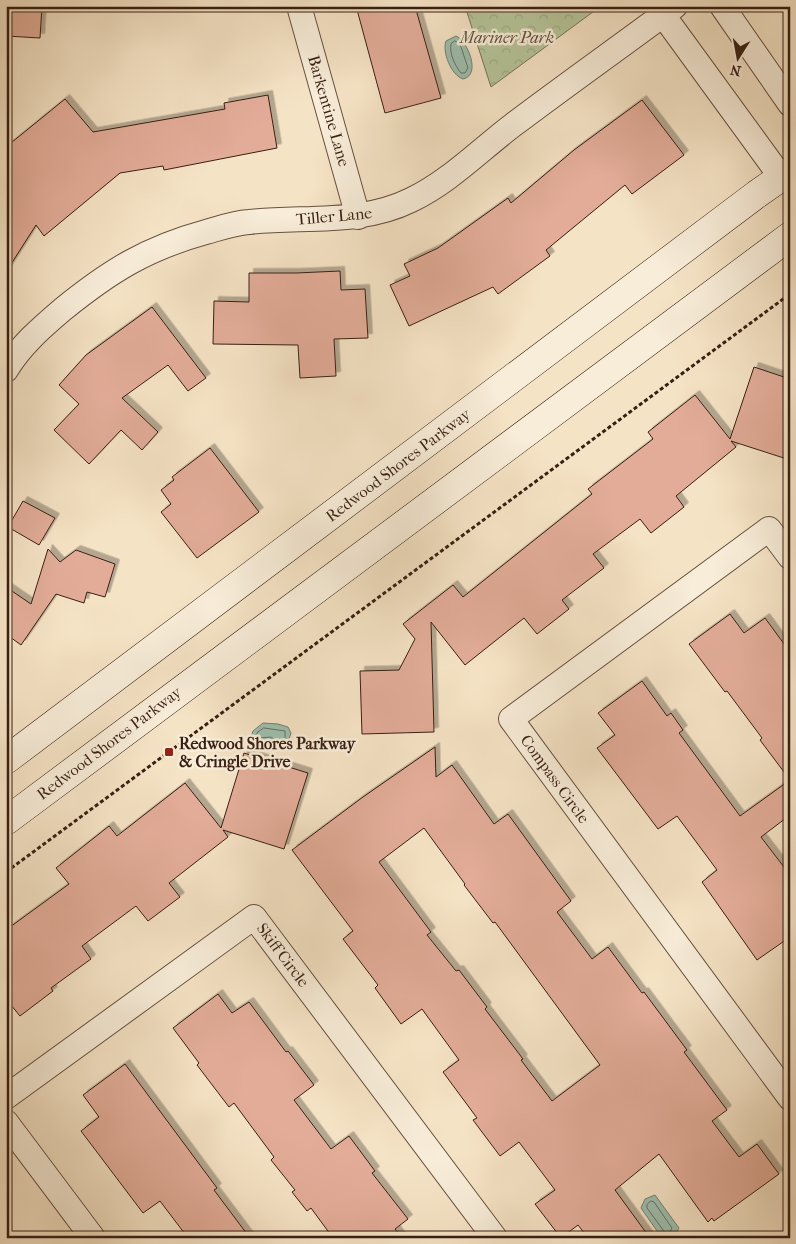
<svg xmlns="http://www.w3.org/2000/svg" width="796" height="1244" font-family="'IM FELL French Canon',serif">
	<defs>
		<pattern id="park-crowns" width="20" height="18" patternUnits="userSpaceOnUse" patternTransform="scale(1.25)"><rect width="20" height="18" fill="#b6c599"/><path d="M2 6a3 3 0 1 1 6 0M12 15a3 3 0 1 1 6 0" fill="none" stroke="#9da983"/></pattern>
		<filter id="shadow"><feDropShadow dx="4.5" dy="-4.5" stdDeviation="0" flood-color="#0004"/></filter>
	</defs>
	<rect width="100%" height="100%" fill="#f5e3c5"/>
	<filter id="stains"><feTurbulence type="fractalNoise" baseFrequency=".004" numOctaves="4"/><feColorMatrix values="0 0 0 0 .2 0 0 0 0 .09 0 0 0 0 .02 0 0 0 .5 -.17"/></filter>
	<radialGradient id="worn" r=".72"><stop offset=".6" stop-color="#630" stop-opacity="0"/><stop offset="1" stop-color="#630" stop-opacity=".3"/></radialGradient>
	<!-- park -->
	<path fill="url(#park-crowns)" stroke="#777256" d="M465,6H601L491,87Z"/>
	<!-- water -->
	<g fill="#9dbfaf" stroke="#757f71">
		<path d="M456,36C467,40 482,75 463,79C451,75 442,52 446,41Z"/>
		<path d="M263,723L278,724L288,727L291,733L287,745L281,747L269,742L259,743L251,737L253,731Z"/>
		<path d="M655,1195L679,1228L673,1237L662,1238L641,1208L645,1199Z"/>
	</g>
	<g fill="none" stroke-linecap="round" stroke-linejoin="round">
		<!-- shore -->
		<g stroke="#6a6f61" stroke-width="1">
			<path d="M455,41L460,44L468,68L465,73H461C455,66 449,53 451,44Z"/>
			<path d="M264,728L285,731V739L281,742L270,737L260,738L257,736V733Z"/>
			<path d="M651,1201L654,1202L672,1228L669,1234H666L647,1208V1205Z"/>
		</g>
	</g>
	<!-- building -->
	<g fill="#e2ac98" stroke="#381f13" fill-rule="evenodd" filter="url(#shadow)">
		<path d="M6,6H42L40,38L6,36Z"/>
		<path d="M356,6H415L441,98L385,113Z"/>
		<path d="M268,95L277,148L164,170L163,166L120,173L44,236L36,225L6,272V147L65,99L93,132L225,109L224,103Z"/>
		<path d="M642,100L684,155L632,194L625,185L546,250L550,256L498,294L493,287L409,326L390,285L410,276L404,264L438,248L508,198L511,203L574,150Z"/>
		<path d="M340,271L341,290L365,289L368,338L334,339L336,376L300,378L298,345L213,344L214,301L249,302V273H296Z"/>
		<path d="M152,307L206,378L188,391L168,365L122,398L158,432L142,450L121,430L89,464L54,430L79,404L59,385L86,355Z"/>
		<path d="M754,367L790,379V460L731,441L736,447L676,496L684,507L651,533L640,519L593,554L604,568L562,600L569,609L537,634L524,618L465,665L431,622L434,732L362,734L360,671L399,670L415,639L403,624L453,585L463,597L592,494L588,489L653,439L648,432L695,395L730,439Z"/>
		<path d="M210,448L259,512L197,558L161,512L171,504L161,490L174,480L172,477Z"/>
		<path d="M23,501L55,518L39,545L8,527Z"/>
		<path d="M48,549L60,562L76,550L115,564L105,597L87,592L84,603L56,594L21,645L6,634V587L31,604Z"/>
		<path d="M730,614L744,633L765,618L790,652V815L761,837L790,875V937L757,960L702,882L717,870L677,816L658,829L597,748L615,735L598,713L642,681L667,716L671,713L683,730L679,733L740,816L790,780L760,740L762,738L727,691L725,692L689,644Z"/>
		<path d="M435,747L436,777L452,765L494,824L508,814L571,901L557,912L592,959L608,947L642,993L644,992L687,1050L684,1052L727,1110L712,1121L739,1157L757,1144L779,1174L714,1221L712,1218L708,1222L659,1154L615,1190L650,1238H588L578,1225L561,1238L535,1204L555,1190L519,1142L500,1156L473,1120L477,1118L443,1072L459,1060L422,1009L401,1024L375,988L378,985L343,939L353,931L292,850L363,797ZM424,828L465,884L464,885L493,923L495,922L600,1065L552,1101L521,1060L523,1059L485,1009L487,1007L459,970L456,971L427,935L431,932L379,862Z"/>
		<path d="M244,753L308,773L284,849L223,830L228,837L169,883L180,897L148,921L136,906L82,946L91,959L51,988L53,991L20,1016L6,999V930L69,884L56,868L109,826L117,836L185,783L221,828Z"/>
		<path d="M218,994L232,1013L249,1002L286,1052L288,1051L314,1085L294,1100L331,1149L349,1136L375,1171L372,1173L408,1219L395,1229L402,1238H333L311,1208L307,1211L292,1192L295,1190L271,1160L274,1157L234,1103L229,1107L197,1065L199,1063L173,1028Z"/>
		<path d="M125,1064L217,1188L214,1190L250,1238H188L160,1201L143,1213L81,1131L99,1117L83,1095Z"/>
	</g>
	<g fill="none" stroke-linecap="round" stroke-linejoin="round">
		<!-- street casing -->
		<g stroke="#675040" stroke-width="26">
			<g id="street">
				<path d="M299,6L358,217"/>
				<path d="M722,6L790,104"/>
				<path d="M663,15L781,177"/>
				<path d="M6,370C20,346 41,328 62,310C110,271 147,248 206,232C220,228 234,223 249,222C303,216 361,225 411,200C449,182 480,150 513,125C566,85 621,46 675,6"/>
				<path d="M790,557L769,529L511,719L790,1098"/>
				<path d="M6,1097L254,917L495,1238"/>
				<path d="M6,1122L93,1238"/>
			</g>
		</g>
		<!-- secondary casing -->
		<g stroke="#381f13" stroke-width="29">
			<g id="secondary">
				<path d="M6,760L757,194L790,171"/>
				<path d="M6,821L790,236"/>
			</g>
		</g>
		<!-- path -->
		<path stroke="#381f13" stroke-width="3" stroke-dasharray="4 2.5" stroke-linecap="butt" d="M6,872L790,294"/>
		<!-- street -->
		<use href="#street" stroke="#f8edd9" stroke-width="24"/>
		<!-- secondary -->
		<use href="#secondary" stroke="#f8edd9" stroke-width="28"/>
	</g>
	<!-- markers -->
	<rect fill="#8f2418" stroke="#f8edd9" stroke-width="2" x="164" y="747" width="10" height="10" rx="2.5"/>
	<g text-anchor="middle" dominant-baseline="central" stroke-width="5" stroke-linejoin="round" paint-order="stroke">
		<!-- park labels -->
		<g font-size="16" font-style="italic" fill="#5e513b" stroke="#f8edd9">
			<text x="507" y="37">Mariner Park</text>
		</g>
		<!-- street labels -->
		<g font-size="16" fill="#381f13" stroke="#f8edd9">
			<text transform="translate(329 111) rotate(74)">Barkentine Lane</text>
			<text transform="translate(334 216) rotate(-5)">Tiller Lane</text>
			<text transform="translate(398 465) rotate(-37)">Redwood Shores Parkway</text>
			<text transform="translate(109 743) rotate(-37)">Redwood Shores Parkway</text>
			<text transform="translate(555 779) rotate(54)">Compass Circle</text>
			<text transform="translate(283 955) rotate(53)">Skiff Circle</text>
		</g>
		<!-- poi labels -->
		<g font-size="16" font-weight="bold" fill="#381f13" stroke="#f8edd9" text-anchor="start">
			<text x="179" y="743">Redwood Shores Parkway<tspan x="179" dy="18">&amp; Cringle Drive</tspan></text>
		</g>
	</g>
	<!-- margin -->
	<rect width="796" height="1244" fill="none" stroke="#f5e3c5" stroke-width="25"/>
	<rect x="8" y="8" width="781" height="1229" fill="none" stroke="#381f13" stroke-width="2.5"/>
	<rect x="12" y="12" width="771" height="1219" fill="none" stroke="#381f13"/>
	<!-- north arrow -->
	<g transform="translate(738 58) rotate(191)" stroke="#f8edd9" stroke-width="4" paint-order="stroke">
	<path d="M0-4L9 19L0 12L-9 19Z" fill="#381f13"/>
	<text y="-8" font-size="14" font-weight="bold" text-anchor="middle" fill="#381f13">N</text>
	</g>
	<rect width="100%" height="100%" filter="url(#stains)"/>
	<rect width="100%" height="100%" fill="url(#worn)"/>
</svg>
